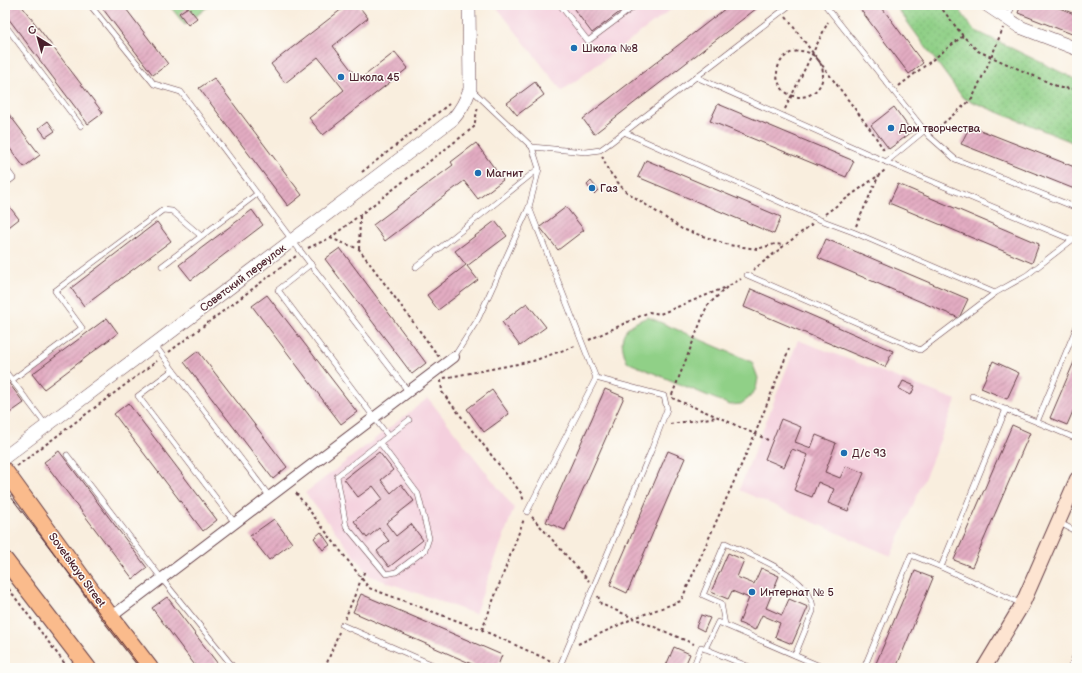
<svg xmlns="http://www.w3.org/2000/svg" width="1082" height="673" font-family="'Balsamiq Sans',sans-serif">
	<defs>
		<pattern id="park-dots" width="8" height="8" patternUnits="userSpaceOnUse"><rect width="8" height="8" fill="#90d087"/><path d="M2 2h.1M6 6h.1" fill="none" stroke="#7eb275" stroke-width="1.8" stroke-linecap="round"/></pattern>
		<pattern id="building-hatch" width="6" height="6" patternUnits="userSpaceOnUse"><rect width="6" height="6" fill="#e3acc2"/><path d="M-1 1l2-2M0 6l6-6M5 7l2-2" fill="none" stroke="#ba8b9e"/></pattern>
	</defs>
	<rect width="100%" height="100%" fill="#fdfcf7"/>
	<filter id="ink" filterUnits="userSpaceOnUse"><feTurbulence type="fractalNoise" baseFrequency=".025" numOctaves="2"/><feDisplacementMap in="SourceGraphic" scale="8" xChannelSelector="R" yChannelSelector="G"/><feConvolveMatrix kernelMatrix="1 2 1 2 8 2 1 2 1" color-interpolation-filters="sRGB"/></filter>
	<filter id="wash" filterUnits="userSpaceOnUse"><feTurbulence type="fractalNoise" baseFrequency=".012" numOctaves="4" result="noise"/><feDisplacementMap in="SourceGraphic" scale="16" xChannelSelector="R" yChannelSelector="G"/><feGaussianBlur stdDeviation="0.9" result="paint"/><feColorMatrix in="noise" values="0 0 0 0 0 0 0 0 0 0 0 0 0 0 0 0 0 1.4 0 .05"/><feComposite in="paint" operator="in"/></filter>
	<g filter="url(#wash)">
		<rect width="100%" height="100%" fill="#f9eede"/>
		<!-- built -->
		<g fill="#f4cfdd">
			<path d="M495,5H677L562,91Z"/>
			<path d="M798,340L956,400L928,470L891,556L739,490Z"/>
			<path d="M428,398L514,508L475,614L370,576L305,493Z"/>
		</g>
		<!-- grass -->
		<g fill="#90d087" stroke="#6d7859">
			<path d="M169,5H210L185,25Z"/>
			<path d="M648,317L752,362L758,378L756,389L749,398L741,404L730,405L627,362C617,336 622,327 648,317Z"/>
		</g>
		<!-- park -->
		<path fill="url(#park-dots)" stroke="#6d7859" d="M895,5H956L974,30L1077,80V144L963,98Z"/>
		<g id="blocks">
			<!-- building -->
			<g fill="url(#building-hatch)">
				<path d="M5,5H21L103,113L88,124L5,14Z"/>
				<path d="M100,5H123L168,64L153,75Z"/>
				<path d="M347,5H358L368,18L333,46L359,80L395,52L408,68L323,135L309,118L344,90L318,57L285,83L271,64Z"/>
				<path d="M571,5H629L592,33Z"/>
				<path d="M730,5H761L594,134L583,119Z"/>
				<path d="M857,5H880L923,63L909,74Z"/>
				<path d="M1021,5H1052L1077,15V36L1018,13Z"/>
				<path d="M188,7L197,18L188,25L179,13Z"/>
				<path d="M214,78L302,195L288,206L199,88Z"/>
				<path d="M535,82L544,95L517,115L507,103Z"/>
				<path d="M718,104L854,161L846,177L710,121Z"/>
				<path d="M894,107L912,132L889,149L871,125Z"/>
				<path d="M5,109L40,155L24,167L5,142Z"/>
				<path d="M48,121L55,131L46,137L39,128Z"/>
				<path d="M970,126L1077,168V190L961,144Z"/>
				<path d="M476,143L503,180L478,199L464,181L385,241L373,225L453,165L451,162Z"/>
				<path d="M646,160L781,217L774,234L638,177Z"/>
				<path d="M591,181L598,190L594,194L587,185Z"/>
				<path d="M898,184L1039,244L1032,263L889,203Z"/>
				<path d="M5,201L19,219L5,230Z"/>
				<path d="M566,207L584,230L558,250L540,227Z"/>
				<path d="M252,210L263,225L191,280L179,265Z"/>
				<path d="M495,221L507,236L467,266L478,280L438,310L427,295L466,265L455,251Z"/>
				<path d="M157,222L171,241L84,306L71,288Z"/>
				<path d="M826,239L968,299L959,318L818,258Z"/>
				<path d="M340,248L426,363L412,374L325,259Z"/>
				<path d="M751,289L893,351L885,367L744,307Z"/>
				<path d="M267,295L357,412L341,424L252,306Z"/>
				<path d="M527,303L546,327L520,346L502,322Z"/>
				<path d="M107,318L118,333L44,389L32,374Z"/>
				<path d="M198,351L287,467L273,479L184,362Z"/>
				<path d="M1077,355V402L1067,425L1050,418Z"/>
				<path d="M993,361L1019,373L1007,399L981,388Z"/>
				<path d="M5,378L24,403L7,415L5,412Z"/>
				<path d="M903,381L915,386L911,395L899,389Z"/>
				<path d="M605,389L624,397L565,530L546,522Z"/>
				<path d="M492,390L509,414L484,432L467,409Z"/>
				<path d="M128,403L217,520L203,531L114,414Z"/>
				<path d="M781,419L801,427L795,442L811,448L816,435L836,443L825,472L840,478L846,466L864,473L848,511L828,503L834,489L818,482L812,497L794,490L808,455L792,449L784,467L765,459Z"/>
				<path d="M1012,425L1030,433L972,567L954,560Z"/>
				<path d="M59,451L147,568L133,579L44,462Z"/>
				<path d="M668,451L685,458L627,593L610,585Z"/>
				<path d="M379,452L393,470L381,480L391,493L401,484L414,501L386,523L396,536L411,524L423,540L389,567L377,551L389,541L379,528L367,538L354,521L383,499L373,486L358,497L344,479Z"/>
				<path d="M274,519L292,543L269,560L250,536Z"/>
				<path d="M321,532L330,545L323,550L314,538Z"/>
				<path d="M728,553L744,560L737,577L754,584L761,568L779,576L766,608L782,615L789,599L808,607L792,644L775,637L780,623L762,615L755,630L739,623L749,598L732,591L728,599L711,592Z"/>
				<path d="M915,571L933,578L896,668H874Z"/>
				<path d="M361,594L502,655L497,668H481L353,612Z"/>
				<path d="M167,597L221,668H197L152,608Z"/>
				<path d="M701,615L710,618L704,631L696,627Z"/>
				<path d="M674,647L690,654L684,668H665Z"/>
			</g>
		</g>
	</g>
	<g filter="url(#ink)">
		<use href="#blocks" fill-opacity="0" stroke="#643e46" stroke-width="1"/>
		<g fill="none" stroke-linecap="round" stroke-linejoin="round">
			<!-- service casing -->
			<g stroke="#643e46" stroke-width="6">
				<g id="service">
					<path d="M90,5L154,84L181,92L292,240L408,391"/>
					<path d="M560,5L588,41L636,5"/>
					<path d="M825,5L929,136L955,159L1077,208"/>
					<path d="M1007,18L1013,5"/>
					<path d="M5,25L81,126"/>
					<path d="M696,77L893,165L1072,240"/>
					<path d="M624,132L818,219L853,232L995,293"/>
					<path d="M532,147L586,152L600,150L610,143L790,5"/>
					<path d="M886,162L925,130"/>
					<path d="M5,167L13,178L5,184"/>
					<path d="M529,207L596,378"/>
					<path d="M311,264L278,290L388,436"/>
					<path d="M162,266L257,194"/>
					<path d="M416,267L538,169"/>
					<path d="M747,275L920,350L995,293L1027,275L1072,240L1077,237"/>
					<path d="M1077,326L1037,422L1077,439"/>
					<path d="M155,345L173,370L138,396L235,523"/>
					<path d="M454,357L478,319L529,207L539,169L532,147L471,89"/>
					<path d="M173,370L270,497"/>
					<path d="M5,371L46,425"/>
					<path d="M12,380L82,328L55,291L163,210L172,211L200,235"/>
					<path d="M972,396L1037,422"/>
					<path d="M1006,409L941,567L1022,604"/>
					<path d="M380,443L418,494L429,538L425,550L396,572L386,574L346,526L337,476L409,420"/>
					<path d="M67,455L162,579L234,668"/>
					<path d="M527,512L596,378L664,396L667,409L651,451L559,668"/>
					<path d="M1060,523L1077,532"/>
					<path d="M342,625L440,668"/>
					<path d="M725,625L721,603L703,595L725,543C750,555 815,577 813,611L795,655"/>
					<path d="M705,649L718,622L822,667V668"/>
					<path d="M693,668L701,647L752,668"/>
					<path d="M864,668L911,555L941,567"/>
					<path d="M1070,668L1077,652"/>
				</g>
			</g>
			<!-- minor casing -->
			<g stroke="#643e46" stroke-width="12">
				<path id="minor" d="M111,617L454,357"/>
			</g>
			<!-- tertiary casing -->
			<g stroke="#643e46" stroke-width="14">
				<g id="tertiary">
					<path d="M987,5L1020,27L1077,49"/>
					<path d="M5,457L453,119C461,110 466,101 470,89L469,5"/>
				</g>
			</g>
			<!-- secondary casing -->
			<g stroke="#643e46" stroke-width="16">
				<path id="secondary" d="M984,668L1022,605L1077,479"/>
			</g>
			<!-- primary casing -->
			<g stroke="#643e46" stroke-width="18">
				<g id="primary">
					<path d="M5,471L111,617L150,668"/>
					<path d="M5,560L88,668"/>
				</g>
			</g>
			<!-- path -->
			<g stroke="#643e46" stroke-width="2" stroke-dasharray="3 3" stroke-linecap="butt">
				<path d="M939,5L963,36L978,51L1061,88L1077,89"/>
				<path d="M786,17L873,133L885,152"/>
				<circle cx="800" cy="74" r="23"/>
				<path d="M899,86L963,36"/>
				<path d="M785,109L828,22"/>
				<path d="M934,131L972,99L991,58L1003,28"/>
				<path d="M602,156L608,170L624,190L682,229L729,245L757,249L775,244L784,245"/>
				<path d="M362,172L449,104"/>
				<path d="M825,214L879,175"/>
				<path d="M856,226L879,175L885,170"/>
				<path d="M330,238L359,249L439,357"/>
				<path d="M308,248L330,238L474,127L478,106"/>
				<path d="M359,249L360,216"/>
				<path d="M753,270L812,224"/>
				<path d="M589,340L649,312L660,314L724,288"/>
				<path d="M169,352L296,256"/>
				<path d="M444,378L533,361L575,346"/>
				<path d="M441,380L442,392L521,493L524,501"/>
				<path d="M672,395L707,306L727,287L741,279"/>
				<path d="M672,398L718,417L768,440"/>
				<path d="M670,424L717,417"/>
				<path d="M17,466L157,361"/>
				<path d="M296,493L369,588L482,630L553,662"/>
				<path d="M532,517L589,581"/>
				<path d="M5,584L68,668"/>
				<path d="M598,596L601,604L694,644"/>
				<path d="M345,619L365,570"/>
				<path d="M482,630L524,519"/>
				<path d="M578,644L634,618L681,601L755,434L789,349"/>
				<path d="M325,668L339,632"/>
			</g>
			<!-- service -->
			<use href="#service" stroke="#fff" stroke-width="5"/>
			<!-- minor -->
			<use href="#minor" stroke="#fff" stroke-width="10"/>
			<!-- tertiary -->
			<use href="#tertiary" stroke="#fff" stroke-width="13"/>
			<!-- secondary -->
			<use href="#secondary" stroke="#fde4d1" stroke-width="14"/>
			<!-- primary -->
			<use href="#primary" stroke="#fabb8c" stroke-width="16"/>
			<!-- tram -->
			<path stroke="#4a1f2b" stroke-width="1" d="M5,489L141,668"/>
		</g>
	</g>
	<!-- markers -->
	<g fill="#1f6fb2" stroke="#fdfcf7" stroke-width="1.5">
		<circle cx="574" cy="48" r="4"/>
		<circle cx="341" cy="77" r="4"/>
		<circle cx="891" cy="128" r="4"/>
		<circle cx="478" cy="173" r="4"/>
		<circle cx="592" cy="188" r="4"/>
		<circle cx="844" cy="453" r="4"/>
		<circle cx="752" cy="592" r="4"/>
	</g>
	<g text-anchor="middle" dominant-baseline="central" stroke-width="3" stroke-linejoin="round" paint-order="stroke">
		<!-- poi labels -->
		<g font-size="11" fill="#4a1f2b" stroke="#fdfcf7" text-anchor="start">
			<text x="582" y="48">Школа №8</text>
			<text x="349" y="77">Школа 45</text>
			<text x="899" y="128">Дом творчества</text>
			<text x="486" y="173">Магнит</text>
			<text x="600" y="188">Газ</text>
			<text x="852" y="453">Д/с 93</text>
			<text x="760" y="592">Интернат № 5</text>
		</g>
		<!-- street labels -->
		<g font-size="11" fill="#4a1f2b" stroke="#fdfcf7">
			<text transform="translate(243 278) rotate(-37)">Советский переулок</text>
			<text transform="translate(77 570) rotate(54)">Sovetskaya Street</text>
		</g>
	</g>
	<!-- margin -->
	<rect width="1082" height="673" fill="none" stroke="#fdfcf7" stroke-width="20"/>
	<!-- north arrow -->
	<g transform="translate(38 38) rotate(323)" stroke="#fdfcf7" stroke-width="3" paint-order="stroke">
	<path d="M0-3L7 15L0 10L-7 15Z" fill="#4a1f2b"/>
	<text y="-6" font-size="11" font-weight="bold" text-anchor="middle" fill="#4a1f2b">С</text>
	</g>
</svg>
